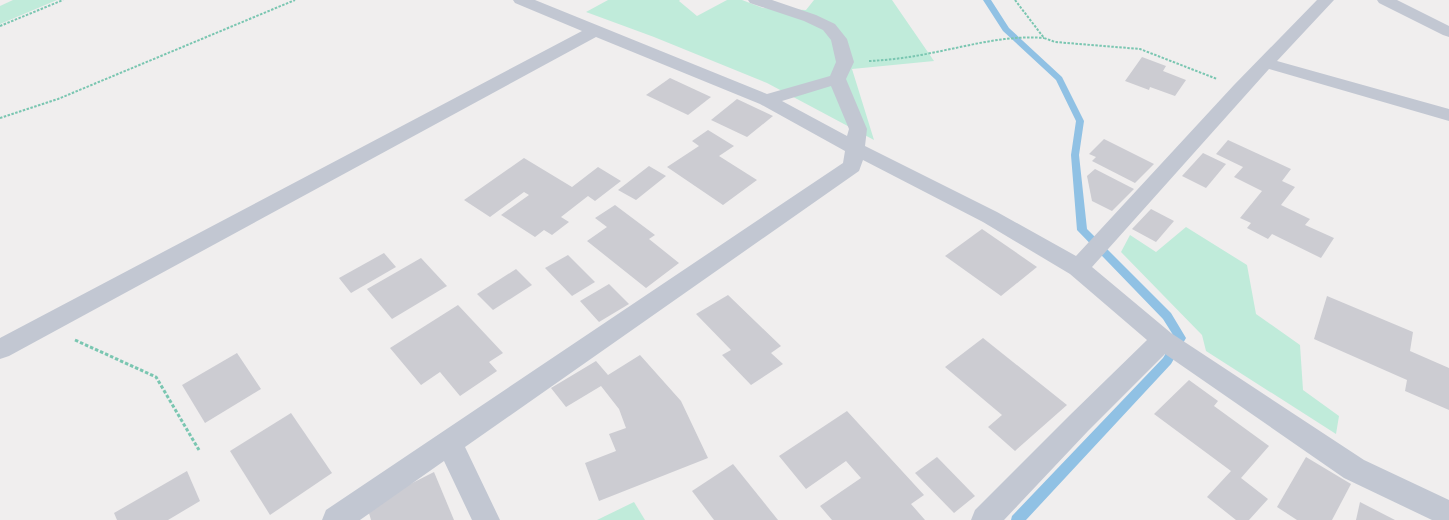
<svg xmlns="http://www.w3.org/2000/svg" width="1449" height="520" font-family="'Exo 2',sans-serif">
	<rect width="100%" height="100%" fill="#f0eeee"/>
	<!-- green -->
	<g fill="#c0ebda">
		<path d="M13,0H57L0,24V6Z"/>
		<path d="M608,0H680L679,1L697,16L727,0H742L763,8L806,10L814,0H892L934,61L852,69L874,140L767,83L654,37L586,12Z"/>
		<path d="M1186,227L1247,265L1256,314L1300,345L1303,390L1339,416L1336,434L1206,351L1202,335L1121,252L1130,235L1156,252Z"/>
		<path d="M634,502L645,520H597Z"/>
	</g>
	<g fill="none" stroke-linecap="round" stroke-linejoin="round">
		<!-- stream -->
		<path fill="#90c1e4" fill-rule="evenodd" d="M983,0H991L1009,28L1062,77L1084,121L1079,155L1087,229L1171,313L1186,338L1171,364L1026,520H1011L1012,516L1163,358L1175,338L1163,319L1077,230L1071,155L1076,121L1056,80L1003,31Z"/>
	</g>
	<!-- building -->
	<g fill="#ccccd2">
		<path d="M1142,57L1166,66L1163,71L1186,80L1175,96L1150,87L1149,90L1125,81Z"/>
		<path d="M670,78L711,97L688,115L646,95Z"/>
		<path d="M737,99L773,116L747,137L711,120Z"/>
		<path d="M708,130L734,146L719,156L757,180L723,205L667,167L699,146L692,141Z"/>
		<path d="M1104,139L1154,164L1135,183L1092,161L1096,157L1089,154Z"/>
		<path d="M1228,140L1291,169L1282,181L1295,187L1281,205L1310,219L1305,225L1334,238L1321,258L1272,234L1268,239L1247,228L1251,223L1240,218L1262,191L1234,177L1243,167L1216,154Z"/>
		<path d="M1203,153L1226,164L1206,188L1182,176Z"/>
		<path d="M524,158L572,187L598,167L621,181L595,201L588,196L561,217L569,222L552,235L544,230L535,237L501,215L529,195L524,192L490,217L464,200Z"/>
		<path d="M649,166L666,176L636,200L618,190Z"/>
		<path d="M1095,169L1134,189L1112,211L1092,201L1087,176Z"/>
		<path d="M615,205L655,235L649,239L679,263L646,288L587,241L607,227L595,218Z"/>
		<path d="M1151,209L1174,221L1156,242L1132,229Z"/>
		<path d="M982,229L1037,267L1001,296L945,256Z"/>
		<path d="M384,253L396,267L351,293L339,278Z"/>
		<path d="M568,255L595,282L572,296L545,268Z"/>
		<path d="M421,258L447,286L392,319L367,289Z"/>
		<path d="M516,269L532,285L493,310L477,294Z"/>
		<path d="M609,284L629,304L599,322L580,301Z"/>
		<path d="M728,295L781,346L771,353L783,364L751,385L722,355L731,350L696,314Z"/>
		<path d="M1327,296L1413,332L1410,351L1449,368V410L1405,391L1407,380L1314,339Z"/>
		<path d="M458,305L503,353L489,362L497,371L460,396L440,372L421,385L390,348Z"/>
		<path d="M983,338L1067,405L1015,451L988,427L1002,415L945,367Z"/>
		<path d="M237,353L261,389L205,423L182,385Z"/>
		<path d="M640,355L681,401L708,458L599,501L585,463L616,451L609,434L626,428L619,409L601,386L566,407L551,388L596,361L608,375Z"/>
		<path d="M1189,380L1218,401L1214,406L1269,446L1241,478L1268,499L1249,520H1236L1207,497L1231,471L1154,414Z"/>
		<path d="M847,411L924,495L911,504L925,520H832L820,506L861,478L846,461L806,489L779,456Z"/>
		<path d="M291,413L332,473L270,515L230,451Z"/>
		<path d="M937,457L975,496L954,513L915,473Z"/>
		<path d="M1306,457L1351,484L1332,520H1297L1277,507Z"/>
		<path d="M733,464L778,520H714L692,491Z"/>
		<path d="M187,471L200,501L168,520H117L114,513Z"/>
		<path d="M434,472L454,520H371L367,506Z"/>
		<path d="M1360,502L1395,520H1356Z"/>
	</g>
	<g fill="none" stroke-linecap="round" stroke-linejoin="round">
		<!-- path-far1 -->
		<g stroke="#7ac6b1" stroke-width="2" stroke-dasharray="2.5 1.5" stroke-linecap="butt">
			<path d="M1015,0L1044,38L1055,42L1140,49L1217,79"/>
			<path d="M0,26L63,0"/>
			<path d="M869,61C891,60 913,57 936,52C972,45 1007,35 1044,38"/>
			<path d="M0,118L58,99L295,0"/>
		</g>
		<!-- path -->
		<path stroke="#7ac6b1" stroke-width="3" stroke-dasharray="3.5 2" stroke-linecap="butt" d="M75,340L156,377L199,450"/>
		<!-- street -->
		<g fill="#c2c7d2" fill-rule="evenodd">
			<path d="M513,0H535L767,94L830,76L836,62L831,40L823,30L804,21L750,3L748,0H772L816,15L835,24L847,39L854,62L846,79L867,129L865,146L997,212L1076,256L1234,85L1317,0H1334L1277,61L1449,109V121L1269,69L1092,267L1171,333L1364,460L1449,500V520H1432L1344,478L1165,354L1088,431L1004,520H971L975,510L1070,415L1147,340L1070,274L983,222L863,160L859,171L465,447L500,520H472L444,461L360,520H322L326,510L843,163L845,151L760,104L596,37L9,356L0,359V338L582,31L515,3ZM831,86L849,129L847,136L782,101Z"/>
			<path d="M1377,0H1397L1449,26V37L1443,35L1379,3Z"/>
		</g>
	</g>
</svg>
